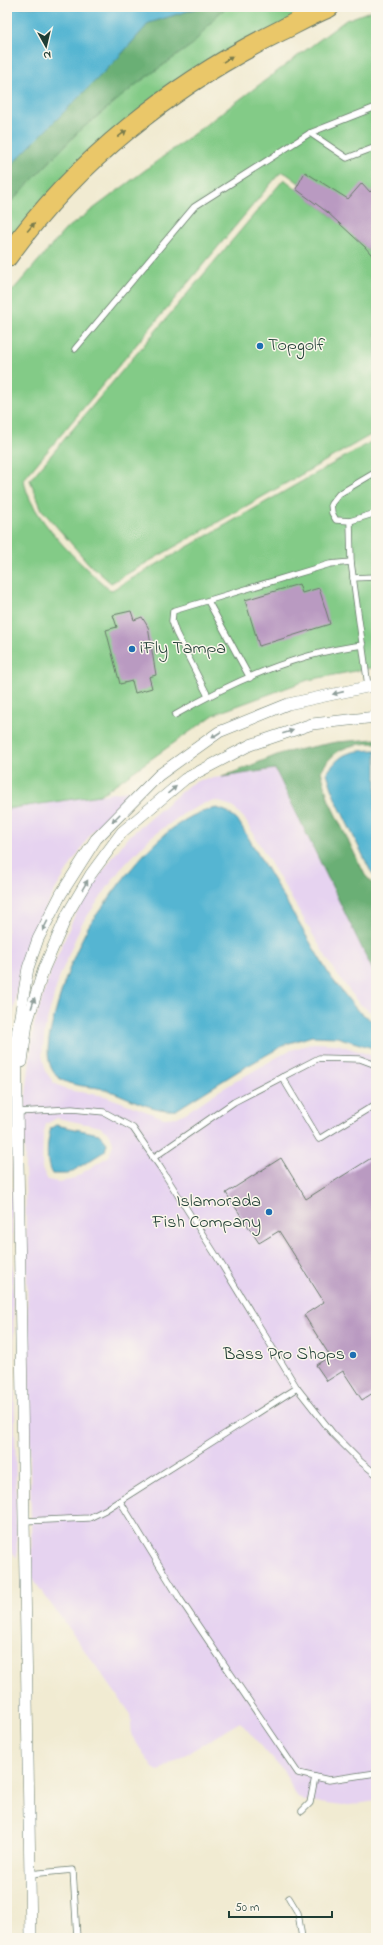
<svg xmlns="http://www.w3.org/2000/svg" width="383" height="1945" font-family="'Indie Flower',sans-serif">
	<rect width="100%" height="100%" fill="#fbf7ec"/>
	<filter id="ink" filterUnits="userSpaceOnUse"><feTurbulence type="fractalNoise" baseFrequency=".025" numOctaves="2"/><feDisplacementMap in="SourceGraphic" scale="8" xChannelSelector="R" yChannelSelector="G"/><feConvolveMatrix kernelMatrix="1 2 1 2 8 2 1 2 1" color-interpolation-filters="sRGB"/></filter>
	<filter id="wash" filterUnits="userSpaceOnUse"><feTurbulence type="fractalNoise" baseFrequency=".012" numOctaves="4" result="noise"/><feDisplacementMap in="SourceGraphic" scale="16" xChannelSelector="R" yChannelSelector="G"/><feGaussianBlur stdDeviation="0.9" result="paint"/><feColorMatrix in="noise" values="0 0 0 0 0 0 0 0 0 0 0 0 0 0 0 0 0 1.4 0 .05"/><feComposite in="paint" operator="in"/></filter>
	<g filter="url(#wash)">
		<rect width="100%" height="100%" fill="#f1ebd2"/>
		<!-- built -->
		<g fill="#e6d3f0" fill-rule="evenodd">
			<path d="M275,769L376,977V1016L360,1004L335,972L244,818L232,806L216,801L205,803L183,814L151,837L120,870L81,925L59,978L45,1028L42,1055L46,1072L54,1083L68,1090L105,1096L164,1118L177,1117L187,1112L217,1092L288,1051L313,1043L337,1044L376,1057V1801L343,1806L304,1801L295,1795L285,1773L240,1722L158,1771L153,1768L132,1736L130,1713L32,1578L24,1112L34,1025L51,971L74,917L97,879L127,838L189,785L200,780ZM57,1118L100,1127L108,1133L112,1140L113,1144L109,1156L71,1180L58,1182L48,1180L42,1169L43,1135L46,1124Z"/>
			<path d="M133,790L91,833L55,890L31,936L21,966L9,1039L17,1558L7,1545V809Z"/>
		</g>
		<!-- green -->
		<g fill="#83cb87" stroke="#51845e">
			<path d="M227,7H316L230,50L7,248V206L79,131L138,83L193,44L217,15Z"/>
			<path d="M376,9V250L331,207L287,174L283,172L279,174L24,479C27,515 82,566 109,589L112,590L376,439V667L308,680L215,714L100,795L7,809V297L65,230L346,20Z"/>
			<path d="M284,179C316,204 351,228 376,260V432L111,583L89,564L42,510L30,480Z"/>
		</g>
		<!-- forest -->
		<g fill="#6aaf74" stroke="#447654">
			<path d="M201,7H227L217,15L193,44L138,83L79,131L7,206V169L118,58L149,23Z"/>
			<path d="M376,739V743C350,744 335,747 321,771L329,801L365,875L376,887V977L275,769L222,777L282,753L336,742Z"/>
		</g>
		<!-- water -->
		<g fill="#54b5d2" stroke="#3a7983">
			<path d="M7,7H201L149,23L118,58L7,169Z"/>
			<path d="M376,750V878L370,870L335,798L327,773C342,751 351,751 376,750Z"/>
			<path d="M217,808L228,812L239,822L330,976L356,1009L376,1024V1049L337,1037L312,1036L286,1044L240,1070L176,1110C152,1112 129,1097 107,1090C92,1085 70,1088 58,1077C41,1062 50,1032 55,1014C63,985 72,958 86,931C90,922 98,913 105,904C129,869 172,814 217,808Z"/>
			<path d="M56,1125L99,1134L107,1143L105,1151L68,1174H52C45,1163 47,1141 51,1128Z"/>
		</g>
		<g id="blocks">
			<!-- building -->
			<g fill="#b99ac1">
				<path d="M305,172L348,199L362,183L370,192L376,186V260L365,247L327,212L296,189Z"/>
				<path d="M299,584L302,593L319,588L330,624L259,646L245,600Z"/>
				<path d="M131,611L134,620L142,617L148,627L156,675L149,677L152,688L135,693L132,681L120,684L106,630L117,627L113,615Z"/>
				<path d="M376,1155V1391L362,1400L343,1371L327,1381L316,1365L330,1356L304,1315L324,1302L279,1231L259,1243L226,1193L281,1158L306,1199Z"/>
			</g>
		</g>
	</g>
	<g filter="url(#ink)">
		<use href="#blocks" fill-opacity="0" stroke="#687a6b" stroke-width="1"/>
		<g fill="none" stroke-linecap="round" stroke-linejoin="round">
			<!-- lane casing -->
			<g stroke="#687a6b" stroke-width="7">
				<g id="lane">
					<path d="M310,133L347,158L376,147"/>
					<path d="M75,349L194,207L310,133L376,107"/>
					<path d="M376,472L339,494L331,504L332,513L336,520L350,521L376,513"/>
					<path d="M350,521L351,562L368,686"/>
					<path d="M353,578L374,577L376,574"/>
					<path d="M208,601L250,678"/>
					<path d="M208,696L176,633L172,621L173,611L330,564L351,562"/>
					<path d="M175,715C231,682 298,653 363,645"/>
					<path d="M282,1077L319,1139L376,1104"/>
					<path d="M17,1112L72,1109L104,1112L133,1128L160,1167L217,1257L297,1388L334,1435L361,1462L376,1474"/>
					<path d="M153,1158L234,1102L319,1058L360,1059L376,1065"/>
					<path d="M120,1501L180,1599L298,1773L329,1780L376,1773"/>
					<path d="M24,1521L89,1518L105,1510L297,1388"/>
					<path d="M302,1811L310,1803L315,1777"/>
					<path d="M29,1874L73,1870L77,1938"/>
					<path d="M289,1898L298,1913L302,1938"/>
					<path d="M354,1938L376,1935"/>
				</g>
			</g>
			<!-- street casing -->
			<g stroke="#687a6b" stroke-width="12">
				<g id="street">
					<path d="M22,1062L27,1023L44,968L68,913L91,874L122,832L185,779L250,745L312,724L376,717"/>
					<path d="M31,1938L16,1040L28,968L38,939L61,894L96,839L159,775L219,732L288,704L376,685"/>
				</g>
			</g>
			<!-- highway casing -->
			<g stroke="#687a6b" stroke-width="22">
				<path id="highway" d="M7,257C77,160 173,84 280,31C296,23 312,14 329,7"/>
			</g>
			<!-- lane -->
			<use href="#lane" stroke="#fff" stroke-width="5.5"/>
			<!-- street -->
			<use href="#street" stroke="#fff" stroke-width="11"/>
			<!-- highway -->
			<use href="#highway" stroke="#eac769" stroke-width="20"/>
		</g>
		<!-- one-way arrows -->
		<defs><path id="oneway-solid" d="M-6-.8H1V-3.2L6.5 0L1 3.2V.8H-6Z"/></defs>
		<g fill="#7a7b4c">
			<use href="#oneway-solid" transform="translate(228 59) rotate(-32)"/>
			<use href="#oneway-solid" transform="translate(122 134) rotate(-38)"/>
			<use href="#oneway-solid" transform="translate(31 227) rotate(-50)"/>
		</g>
		<g fill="#8f9e9a">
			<use href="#oneway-solid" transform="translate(338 693) rotate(167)"/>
			<use href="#oneway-solid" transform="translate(288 732) rotate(-18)"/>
			<use href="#oneway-solid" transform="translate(216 735) rotate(147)"/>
			<use href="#oneway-solid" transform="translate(172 790) rotate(-40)"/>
			<use href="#oneway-solid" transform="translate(116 818) rotate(135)"/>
			<use href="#oneway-solid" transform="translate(85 885) rotate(-60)"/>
			<use href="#oneway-solid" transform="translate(45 926) rotate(117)"/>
			<use href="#oneway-solid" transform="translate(33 1003) rotate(-72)"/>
		</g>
	</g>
	<!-- markers -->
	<g fill="#1f6fb2" stroke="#fbf7ec" stroke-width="1.5">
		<circle cx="260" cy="346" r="4"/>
		<circle cx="132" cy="649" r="4"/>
		<circle cx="269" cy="1212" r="4"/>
		<circle cx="353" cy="1355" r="4"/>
	</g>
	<g text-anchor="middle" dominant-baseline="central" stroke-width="3" stroke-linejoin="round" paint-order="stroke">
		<!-- poi labels -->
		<g font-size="18" fill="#1f3d34" stroke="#fbf7ec" text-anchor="start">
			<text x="268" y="346">Topgolf</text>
			<text x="140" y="649">iFly Tampa</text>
			<text x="261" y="1202" text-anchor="end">Islamorada<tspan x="261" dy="21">Fish Company</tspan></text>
			<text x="345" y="1355" text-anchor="end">Bass Pro Shops</text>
		</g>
	</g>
	<!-- margin -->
	<rect width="383" height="1945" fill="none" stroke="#fbf7ec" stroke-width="24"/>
	<!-- north arrow -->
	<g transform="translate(46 46) rotate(172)" stroke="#fbf7ec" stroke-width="3" paint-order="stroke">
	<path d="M0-3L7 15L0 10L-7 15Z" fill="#1f3d34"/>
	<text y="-6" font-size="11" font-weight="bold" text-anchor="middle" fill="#1f3d34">N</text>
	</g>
	<!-- scale -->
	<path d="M229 1911v6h103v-6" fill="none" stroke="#1f3d34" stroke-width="2"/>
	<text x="235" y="1911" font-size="12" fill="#1f3d34" stroke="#fbf7ec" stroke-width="3" paint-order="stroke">50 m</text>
</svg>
